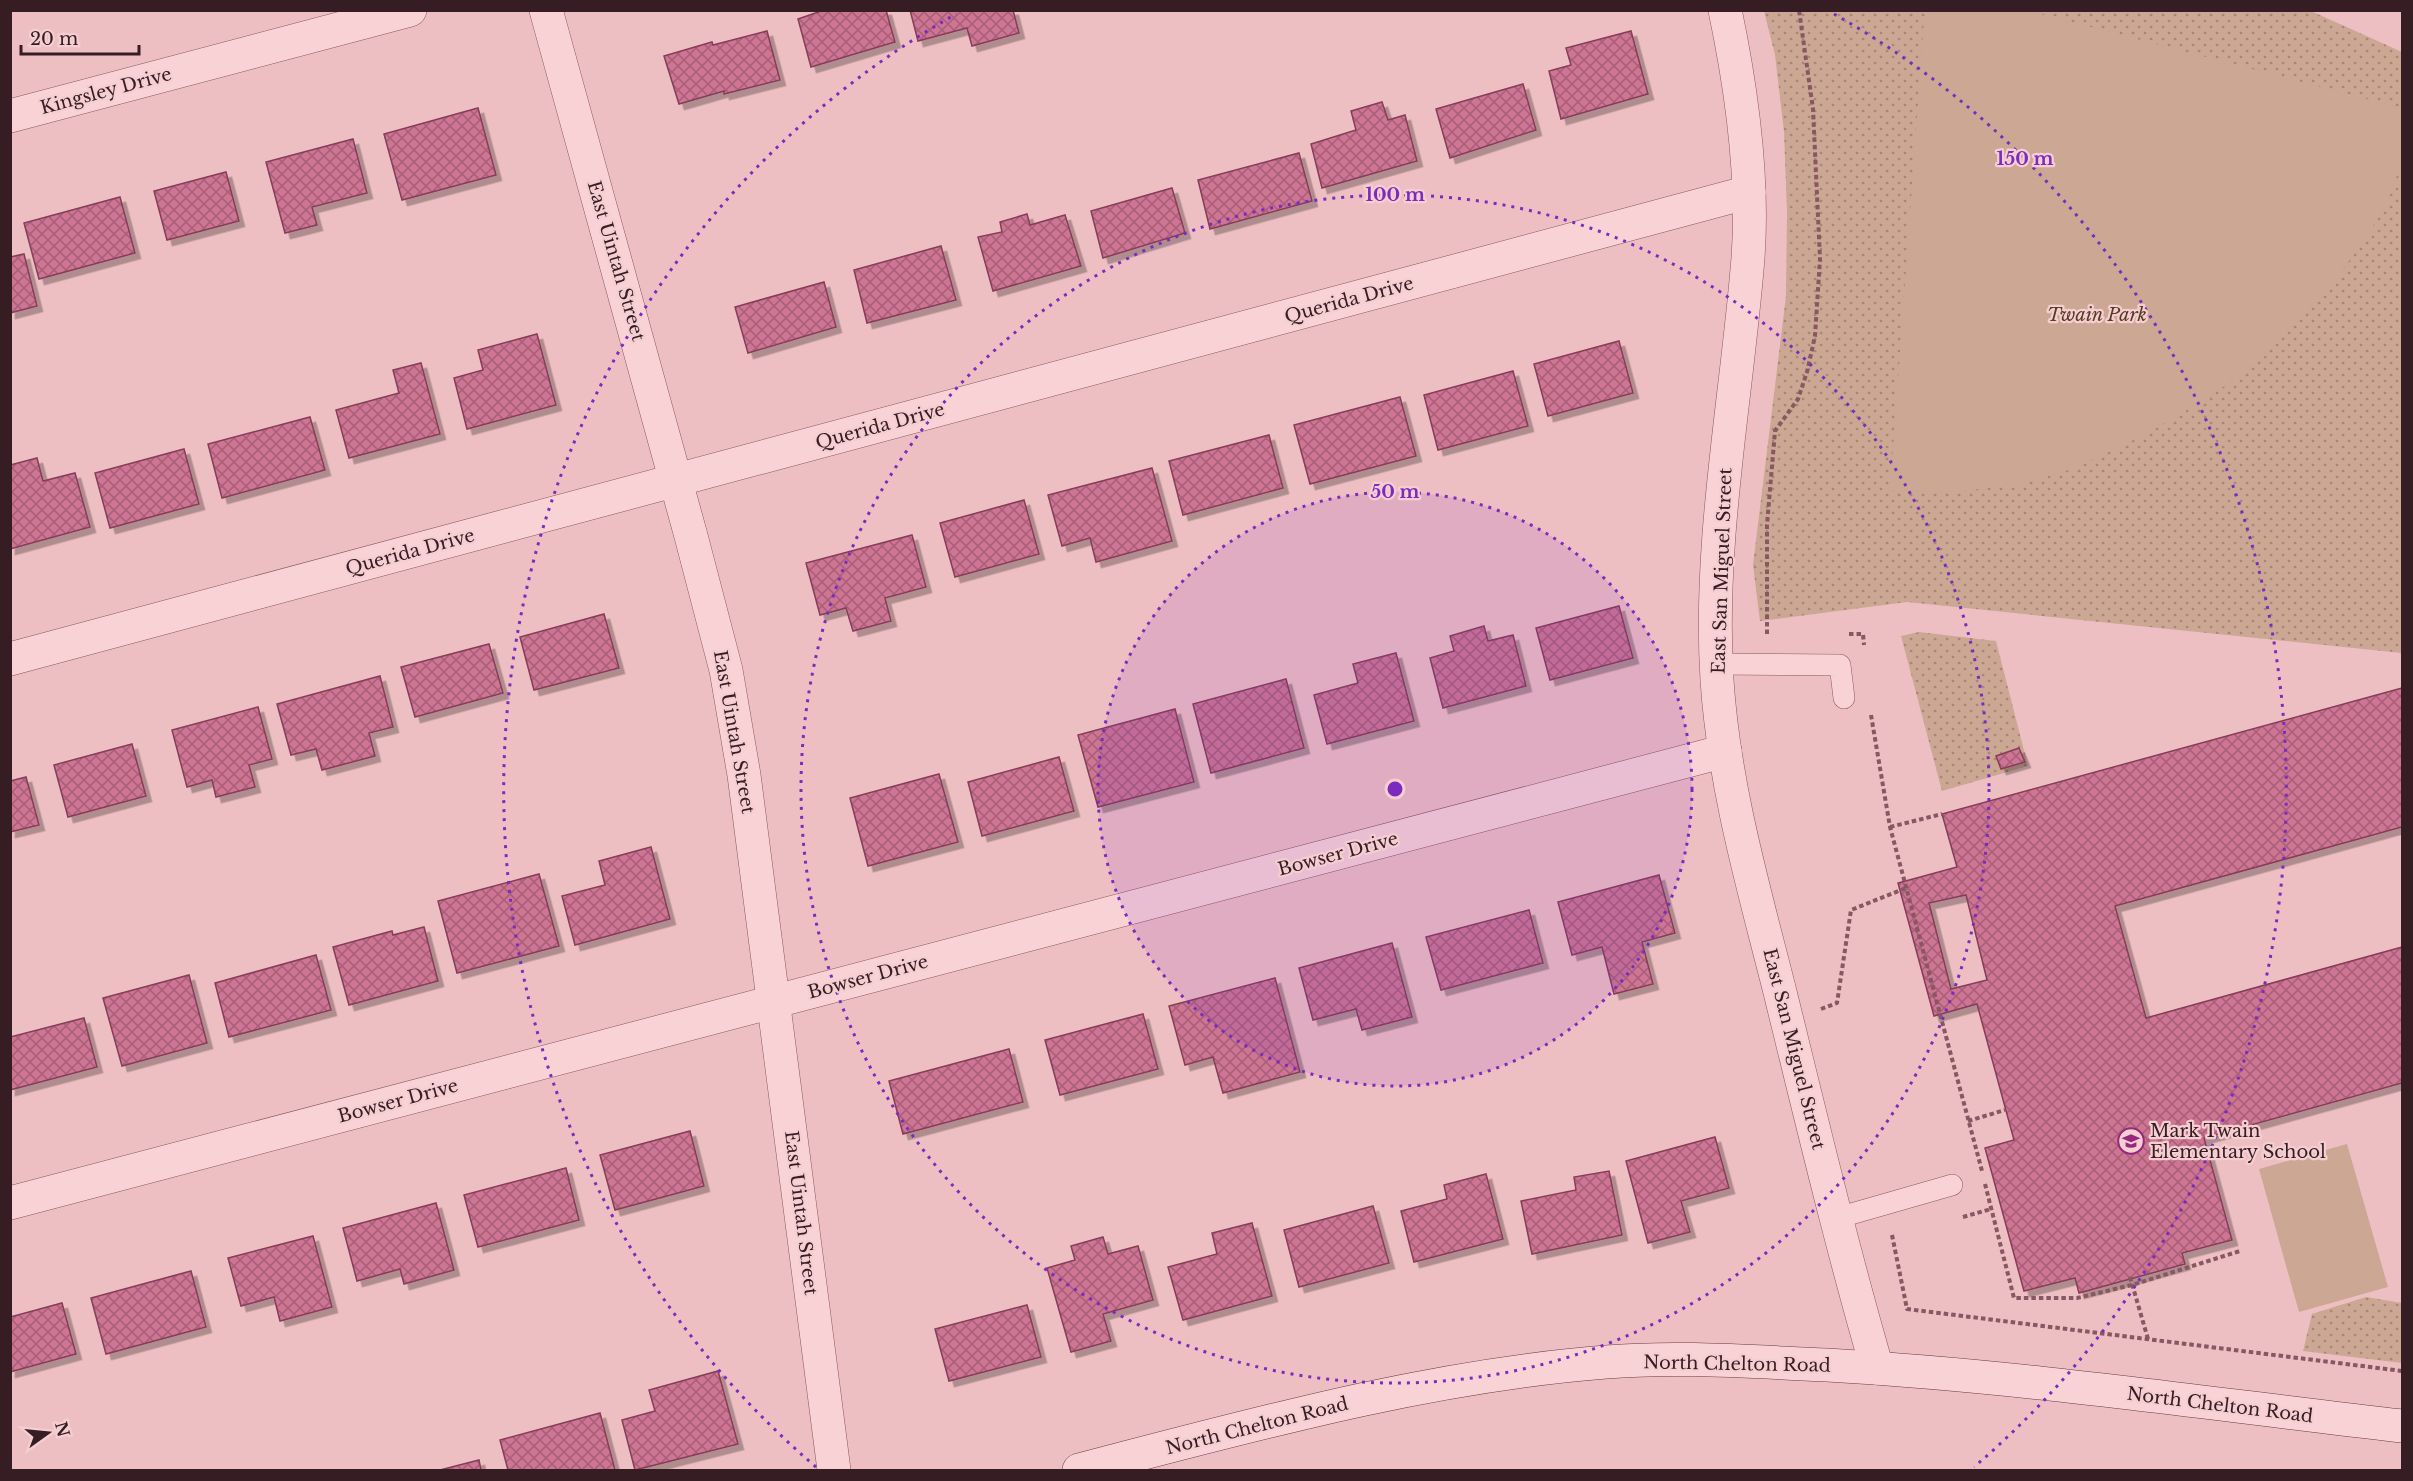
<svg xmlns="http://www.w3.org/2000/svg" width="2413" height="1481" font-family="'Libre Baskerville',serif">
	<defs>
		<pattern id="park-dots" width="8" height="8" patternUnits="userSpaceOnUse" patternTransform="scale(1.5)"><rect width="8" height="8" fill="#cca793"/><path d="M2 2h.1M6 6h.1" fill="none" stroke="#a68778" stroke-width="1.8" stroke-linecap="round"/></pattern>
		<pattern id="building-cross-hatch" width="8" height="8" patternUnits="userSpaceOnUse" patternTransform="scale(1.5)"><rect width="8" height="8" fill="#cd7493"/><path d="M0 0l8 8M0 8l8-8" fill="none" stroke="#a75e78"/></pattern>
		<filter id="shadow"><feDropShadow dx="5.5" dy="5.5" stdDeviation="0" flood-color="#0004"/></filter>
	</defs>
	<rect width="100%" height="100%" fill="#eebfc2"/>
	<!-- park -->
	<g fill="url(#park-dots)">
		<path d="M1764,11H2311L2402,52V653L1907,602L1760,621L1753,565L1786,296L1787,212L1784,132L1775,55Z"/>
		<path d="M1919,632L1996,641L2028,766L1942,791L1901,636Z"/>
		<path d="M2366,1297L2402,1303V1363L2303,1351L2312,1314Z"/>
	</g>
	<!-- pitch -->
	<g fill="#cca793">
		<path d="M1934,11H2029L2402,108V160L2392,191L2368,236L2336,278L2265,356L2208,398L2140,437L2069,470L2022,484L1961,491L1890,490L1924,20Z"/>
		<path d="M2347,1144L2388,1287L2299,1312L2259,1169Z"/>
	</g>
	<!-- building -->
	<g fill="url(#building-cross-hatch)" stroke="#863d58" stroke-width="1.5" fill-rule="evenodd" filter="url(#shadow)">
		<path d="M824,10H886L895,42L811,67L798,19Z"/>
		<path d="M910,10H1013L1019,33L972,46L967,28L918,41Z"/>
		<path d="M767,31L780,80L724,94V91L679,104L664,56L712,42L713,45Z"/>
		<path d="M1631,31L1648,94L1561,119L1549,71L1571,65L1566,48Z"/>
		<path d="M1523,84L1536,130L1450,158L1436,109Z"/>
		<path d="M1382,102L1388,120L1405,115L1417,161L1322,188L1311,144L1356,130L1351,111Z"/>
		<path d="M478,108L496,175L402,200L384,134Z"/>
		<path d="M353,139L367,193L312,207L317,225L285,233L266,162Z"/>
		<path d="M1299,153L1312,201L1210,229L1198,180Z"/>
		<path d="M226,172L239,221L167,240L154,191Z"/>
		<path d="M1172,188L1185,233L1103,258L1091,211Z"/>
		<path d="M120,197L135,253L39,279L24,223Z"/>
		<path d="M1027,214L1030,225L1065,215L1081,266L993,291L978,237L1002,232L1000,222Z"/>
		<path d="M941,246L956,300L867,323L854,270Z"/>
		<path d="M24,254L37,306L10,313V257Z"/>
		<path d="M824,282L836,327L748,353L735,307Z"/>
		<path d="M537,334L556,405L467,429L454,378L483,370L478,350Z"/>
		<path d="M1619,341L1633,393L1548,416L1534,364Z"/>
		<path d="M421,363L440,434L349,458L336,410L399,393L393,370Z"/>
		<path d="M1513,371L1528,426L1438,450L1424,395Z"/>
		<path d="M1400,397L1416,456L1310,484L1294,425Z"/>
		<path d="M310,417L325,470L222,498L208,444Z"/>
		<path d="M1269,435L1283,488L1183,515L1169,461Z"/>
		<path d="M184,449L199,504L110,528L95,473Z"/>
		<path d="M37,458L43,481L75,473L90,527L10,549V465Z"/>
		<path d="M1152,468L1172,541L1096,562L1090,538L1062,546L1048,495Z"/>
		<path d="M1024,500L1039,554L955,577L940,523Z"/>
		<path d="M912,535L926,587L885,598L891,621L853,631L846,608L820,615L806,563Z"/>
		<path d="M1619,606L1633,658L1550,680L1536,628Z"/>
		<path d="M604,614L619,668L534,690L520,637Z"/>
		<path d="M1484,626L1488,641L1513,635L1526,686L1443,708L1430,658L1454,651L1450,636Z"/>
		<path d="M489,644L503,693L415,717L401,667Z"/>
		<path d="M1396,653L1414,721L1327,744L1314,695L1358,683L1353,664Z"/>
		<path d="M380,676L393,727L369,733L375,756L322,770L316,749L291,755L277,704Z"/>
		<path d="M1286,679L1304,748L1211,773L1193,704Z"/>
		<path d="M2402,688V827L2115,906L2146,1018L2402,947V1083L2204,1138L2232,1240L2182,1253L2185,1264L2079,1293L2075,1278L2024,1291L1985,1148L2014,1140L1977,1004L1934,1016L1898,883L1957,867L1942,814ZM1966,895L1987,980L1951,989L1929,903Z"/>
		<path d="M258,707L272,759L249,765L255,787L216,797L212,780L187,787L172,730Z"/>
		<path d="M1175,709L1194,782L1098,807L1078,735Z"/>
		<path d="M132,744L146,796L68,817L54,765Z"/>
		<path d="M2019,748L2025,762L2001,769L1996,756Z"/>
		<path d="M1059,757L1074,811L982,836L968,782Z"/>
		<path d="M939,774L958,842L868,866L850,798Z"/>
		<path d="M26,777L39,825L10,832V781Z"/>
		<path d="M651,847L670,919L575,945L562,896L605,885L599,861Z"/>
		<path d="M539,874L559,946L457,973L438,901Z"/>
		<path d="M1659,875L1675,933L1642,942L1653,984L1614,994L1602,947L1572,955L1558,902Z"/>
		<path d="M1529,910L1543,963L1441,990L1426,937Z"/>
		<path d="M424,927L438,981L349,1005L333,947L392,931L393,935Z"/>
		<path d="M1392,943L1412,1017L1362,1030L1356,1009L1313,1020L1299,968Z"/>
		<path d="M316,955L331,1010L229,1037L215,983Z"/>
		<path d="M189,975L207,1043L122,1066L103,998Z"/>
		<path d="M1275,978L1300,1072L1223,1093L1213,1057L1185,1065L1169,1006Z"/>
		<path d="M1143,1014L1158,1069L1060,1095L1045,1040Z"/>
		<path d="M84,1018L97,1067L10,1090V1037Z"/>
		<path d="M1009,1049L1023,1102L903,1134L889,1081Z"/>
		<path d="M690,1131L704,1186L615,1210L600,1155Z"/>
		<path d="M1715,1137L1729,1188L1681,1201L1690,1232L1648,1243L1626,1161Z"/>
		<path d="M566,1168L579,1220L478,1247L464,1195Z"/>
		<path d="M1609,1171L1622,1235L1532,1254L1521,1201L1576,1190L1574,1177Z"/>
		<path d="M1486,1174L1503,1239L1414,1262L1401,1211L1447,1199L1444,1185Z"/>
		<path d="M436,1203L454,1270L404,1284L400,1269L357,1281L343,1228Z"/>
		<path d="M1373,1206L1389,1263L1299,1287L1284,1230Z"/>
		<path d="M1252,1223L1272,1296L1183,1320L1168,1267L1217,1254L1212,1233Z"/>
		<path d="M313,1236L332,1307L280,1321L274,1297L241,1306L228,1258Z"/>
		<path d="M1103,1237L1108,1254L1138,1246L1153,1300L1103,1314L1111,1341L1071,1352L1047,1268L1075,1260L1071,1246Z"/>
		<path d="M191,1271L206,1327L106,1354L91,1298Z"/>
		<path d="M62,1303L76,1354L10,1372V1317Z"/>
		<path d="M1027,1305L1041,1357L949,1381L935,1329Z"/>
		<path d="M718,1371L738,1444L635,1470L622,1420L655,1411L649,1390Z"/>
		<path d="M600,1413L615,1470H508L500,1440Z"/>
		<path d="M479,1460L481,1470H440Z"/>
	</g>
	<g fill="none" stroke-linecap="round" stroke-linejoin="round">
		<!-- service casing -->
		<g stroke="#875762" stroke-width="22">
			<g id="service">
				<path d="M1717,664L1840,665L1844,698"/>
				<path d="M1837,1218L1952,1185"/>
			</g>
		</g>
		<!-- minor casing -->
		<g stroke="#875762" stroke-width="34">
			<g id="minor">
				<path d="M546,10L691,536L726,670L744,775L834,1470"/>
				<path d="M1725,10C1742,91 1754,176 1748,258C1737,397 1708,541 1717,680C1724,787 1754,889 1780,992C1811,1118 1841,1244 1877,1368"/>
				<path d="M10,116L410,10"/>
				<path d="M10,659L1749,192"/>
				<path d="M10,1203L1725,751"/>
			</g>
		</g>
		<!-- secondary casing -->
		<g stroke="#683b47" stroke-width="34">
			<path id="secondary" d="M1079,1470C1252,1425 1427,1376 1606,1362C1679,1356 1754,1362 1827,1365C2020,1376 2211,1404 2402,1426"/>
		</g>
		<!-- path -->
		<g stroke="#875762" stroke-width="4" stroke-dasharray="4.5 3" stroke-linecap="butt">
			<path d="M1767,634V525L1775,431L1798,399L1807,372L1815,336L1820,259L1813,109L1799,10"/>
			<path d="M1849,634H1863L1864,645"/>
			<path d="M1871,715L1890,827L1982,1171"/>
			<path d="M1890,827L1942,814"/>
			<path d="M1821,1009L1837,1003L1851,910L1906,888"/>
			<path d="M1968,1121L2005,1110"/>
			<path d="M1985,1184L2014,1298H2077L2132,1285L2240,1251"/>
			<path d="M1963,1217L1991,1209"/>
			<path d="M1892,1235L1907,1309L2402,1371"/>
			<path d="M2130,1277L2148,1339"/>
		</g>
		<!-- service -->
		<use href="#service" stroke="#f9d2d5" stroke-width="21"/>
		<!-- minor -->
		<use href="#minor" stroke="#f9d2d5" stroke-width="33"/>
		<!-- secondary -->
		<use href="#secondary" stroke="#f9d2d5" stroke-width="33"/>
	</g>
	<!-- distance rings -->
	<circle cx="1395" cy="789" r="297" fill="#7b2cbf" fill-opacity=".12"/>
	<g fill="none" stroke="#7b2cbf" stroke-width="3" stroke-dasharray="3 6">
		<circle cx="1395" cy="789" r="297"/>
		<circle cx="1395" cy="789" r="594"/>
		<path d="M816 1467A891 891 0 0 1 956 14M1834 14A891 891 0 0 1 1974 1467"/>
	</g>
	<!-- icons -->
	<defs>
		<g id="school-ring" transform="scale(1.35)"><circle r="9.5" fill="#f5ced1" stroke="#96277d" stroke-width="1.5"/><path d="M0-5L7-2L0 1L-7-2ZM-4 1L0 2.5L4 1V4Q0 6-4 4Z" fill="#96277d"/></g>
	</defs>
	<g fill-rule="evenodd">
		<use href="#school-ring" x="2131" y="1141"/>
	</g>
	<g text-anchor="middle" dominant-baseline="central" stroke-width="4.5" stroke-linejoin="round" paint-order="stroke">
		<!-- street labels -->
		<g font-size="18" fill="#361c23" stroke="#f5ced1">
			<text transform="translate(106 91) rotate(-15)">Kingsley Drive</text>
			<text transform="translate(616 261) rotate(74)">East Uintah Street</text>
			<text transform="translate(1349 300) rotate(-15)">Querida Drive</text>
			<text transform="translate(880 426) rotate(-15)">Querida Drive</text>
			<text transform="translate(410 552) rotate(-15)">Querida Drive</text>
			<text transform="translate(1722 571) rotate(-88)">East San Miguel Street</text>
			<text transform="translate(734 732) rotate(80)">East Uintah Street</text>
			<text transform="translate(1338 854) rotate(-15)">Bowser Drive</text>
			<text transform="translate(868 977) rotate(-15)">Bowser Drive</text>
			<text transform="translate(1794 1049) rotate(76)">East San Miguel Street</text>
			<text transform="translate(398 1101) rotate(-15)">Bowser Drive</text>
			<text transform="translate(801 1213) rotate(83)">East Uintah Street</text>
			<text transform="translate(1737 1364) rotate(1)">North Chelton Road</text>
			<text transform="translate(2220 1405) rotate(7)">North Chelton Road</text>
			<text transform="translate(1257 1426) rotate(-14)">North Chelton Road</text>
		</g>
		<!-- park labels -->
		<g font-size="18" font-style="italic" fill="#533a22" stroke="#f5ced1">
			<text x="2097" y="315">Twain Park</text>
		</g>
		<!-- poi labels -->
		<g font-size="18" fill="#361c23" stroke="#f5ced1" text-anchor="start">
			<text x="2150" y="1131">Mark Twain<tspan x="2150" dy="21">Elementary School</tspan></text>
		</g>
	</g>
	<circle cx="1395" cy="789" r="9" fill="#7b2cbf" stroke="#f5ced1" stroke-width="3"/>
	<g font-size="18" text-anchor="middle" font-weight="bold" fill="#7b2cbf" stroke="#f5ced1" stroke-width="4.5" stroke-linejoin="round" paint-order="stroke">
		<text x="2025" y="165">150 m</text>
		<text x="1395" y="201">100 m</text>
		<text x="1395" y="498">50 m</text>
	</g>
	<!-- border -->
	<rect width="2413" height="1481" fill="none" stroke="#361c23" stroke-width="24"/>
	<!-- north arrow -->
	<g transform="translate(48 1433) rotate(75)" stroke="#f5ced1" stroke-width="4.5" paint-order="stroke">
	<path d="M0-4.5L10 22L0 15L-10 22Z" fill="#361c23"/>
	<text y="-9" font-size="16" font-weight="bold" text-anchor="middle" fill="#361c23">N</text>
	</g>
	<!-- scale -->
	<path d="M21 45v9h118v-9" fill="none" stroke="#361c23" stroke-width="3"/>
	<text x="30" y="45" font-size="18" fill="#361c23" stroke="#f5ced1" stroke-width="4.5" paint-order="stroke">20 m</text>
</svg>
